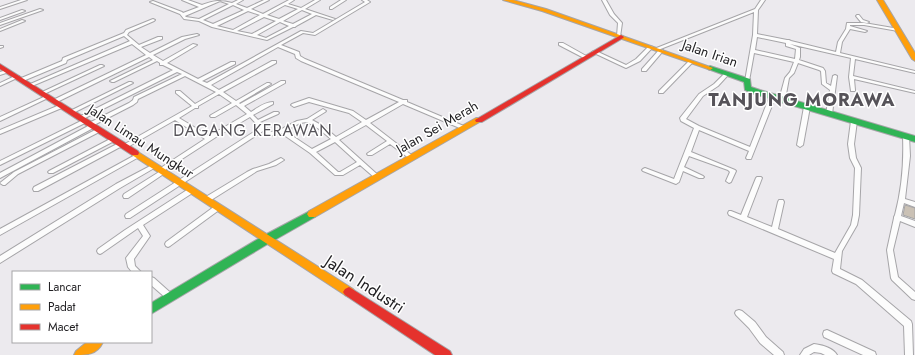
<svg xmlns="http://www.w3.org/2000/svg" width="915" height="355" font-family="Jost,sans-serif">
	<rect width="100%" height="100%" fill="#eceaee"/>
	<!-- building -->
	<path fill="#cac1b5" stroke="#a6a5a6" d="M905,205L915,208V219L903,215Z"/>
	<g fill="none" stroke-linecap="round" stroke-linejoin="round">
		<!-- street casing -->
		<g stroke="#a6a5a8" stroke-width="2">
			<g id="street">
				<path d="M21,0H27L0,9V7Z"/>
				<path d="M182,0H188L202,5C215,0 220,0 232,3L238,0H243L236,4L247,8L264,0H269L251,9L263,14L289,0H294L288,4L301,8L315,0H320L305,9L335,19L333,20L316,15L296,26L295,27H293L267,40L212,27L199,21L184,19L180,14L150,2L153,1L182,12L183,13L199,7ZM220,1L229,4L199,19L186,17L185,16ZM233,5L244,10L213,24L203,20ZM285,5L298,9L279,19L267,15ZM302,10L312,14L293,24L283,21ZM248,11L260,15L233,30L217,26ZM264,17L276,21L252,34L237,31ZM280,22L289,26L266,38L257,35Z"/>
				<path d="M341,0H346L332,9H330V7Z"/>
				<path d="M362,0H367L370,2L315,35L303,33L281,45L299,52L300,56L305,59L403,100H407V102L466,127L467,128L464,130L462,129L403,104L370,123L414,157L415,158L414,159H410L390,144L372,155H368L367,154L368,153L387,141L366,125L339,140L379,176L380,177L379,178H375L360,165L343,175H335L310,153L281,133L270,136L263,131L130,218H126L125,216L126,214L260,128L250,117L216,137L165,170L166,172L165,173L128,198H124L123,196L124,194L159,172L158,170L159,169L205,139L175,120L126,148H122L121,147L122,146L38,191H34L33,189L34,187L119,143H123L124,144L123,145L192,106L176,93V91H180L195,104L216,92L185,76L138,99L137,102L133,105L94,125L96,126L95,127L0,178V173L90,125L88,124L89,123L129,103L133,100L134,97L182,74L177,72L81,120L78,118L79,117L173,70L163,65H160V63L157,61L114,82H112L110,81L153,60L149,57L57,102H53V100L146,55L132,44L32,86H30L28,85L130,41L124,36L67,60L66,63L23,81H19V79L62,61L63,58L124,33L126,30L153,19L155,20L154,21L129,32L127,35L139,45L158,37H162V39L141,47L150,53L182,37L197,34L199,35L185,39L153,55L163,61L193,44L197,45L167,63L198,79L231,62H235V64L202,81L207,83L301,31L313,33L365,2ZM278,47L295,54L296,58L301,61L399,102L366,120L353,111L309,98L292,104L291,105L294,107L309,102L349,113L362,122L336,137L323,126L312,120L325,112L326,111L323,109L307,119L297,121L278,131L271,132L260,122L278,114L279,113L278,112H274L258,120L253,115L273,104V102C265,102 257,108 251,112L244,106L285,83V81H281L240,104L239,103L271,84L269,83H267L236,101L223,92L276,63V61H272L219,90L211,85ZM219,94L232,103L211,115L210,116L211,117H215L236,105L247,114L209,136L179,118L195,108H198V106ZM307,122L319,129L331,139L312,149L285,131L300,123ZM335,142L357,162L340,172H338L316,152Z"/>
				<path d="M602,0H606L614,14L622,23L620,37L617,36L618,23L610,15Z"/>
				<path d="M761,0H765L758,10L757,34L787,40H789L791,41L836,52L838,42L846,29L847,23H864L899,29L900,30L898,31L864,25H850V26L867,31L865,32L850,29L842,42L840,53L915,71V73L855,59L853,76L915,91V93L854,79L855,90V91H851L849,77L851,58L790,44L800,48V57L799,60L823,68L825,71L826,83L831,86L833,76L835,75L837,76L832,114L829,116L826,114L830,90L822,84L821,71L819,70L798,63L794,73L789,78L785,100L782,102L780,101L779,100L785,78L790,72L794,62L754,53L749,81L747,82L745,81L753,35L754,12L658,50L654,49L755,9ZM757,37L786,43V46L796,49L795,59L755,50Z"/>
				<path d="M40,9L43,10L0,25V23Z"/>
				<path d="M22,10L25,11L0,20V18Z"/>
				<path d="M857,15H859L863,20L869,22L867,23L861,22L856,16Z"/>
				<path d="M22,20L25,21L0,31V29Z"/>
				<path d="M559,43H563L588,57L586,58H584L559,45Z"/>
				<path d="M0,46H3V47L0,48Z"/>
				<path d="M649,46L653,47L640,61L626,68L592,52L594,51H596L626,65L636,59Z"/>
				<path d="M659,50H663V51L646,71H642V69Z"/>
				<path d="M689,61H691L693,62L663,93H659V91Z"/>
				<path d="M100,65H102L104,66L44,94H42L40,93Z"/>
				<path d="M7,70L9,71V72L0,75V72Z"/>
				<path d="M725,73H727L729,74L718,86L703,96L686,119L699,126L750,147L769,98L770,97H774L775,98L751,159H747L746,158L749,151L699,130L691,152L735,170L736,171L731,182L729,183L726,181L730,172L728,170L689,156L684,167L703,176L704,177L703,178H699L683,171L679,182L676,184L643,171L642,170L643,169L645,168L674,179L694,128L681,121L680,118L699,94L714,84Z"/>
				<path d="M15,76H19V77L0,86V83Z"/>
				<path d="M129,82H131L133,83L73,113H69L68,112Z"/>
				<path d="M46,96H48L50,97L0,121V117Z"/>
				<path d="M62,104L65,106L64,107L0,134V130Z"/>
				<path d="M807,105L810,107L803,145L800,147L797,145L804,107Z"/>
				<path d="M85,119L88,121L87,122L0,165V161Z"/>
				<path d="M854,119L857,121L854,144L856,158L861,168L859,215L857,225L842,251L840,269L862,280L911,321L912,324L913,355H905L904,326L856,284L833,273L832,271L834,259L729,215L728,213L729,211H731L741,215L756,178L757,177H761L762,178L747,217L772,227L778,202L779,200H783L784,202L778,229L835,253L851,225L853,215L855,168L850,158L848,144L851,121Z"/>
				<path d="M99,128L101,129L102,130L101,131L18,174L5,185H3L0,183L14,172Z"/>
				<path d="M906,134L909,136L910,156L905,199L915,202V207L904,203L901,216L915,221V227L900,221L893,250L898,277L915,292V300L912,299L892,280L891,278L887,250L894,218V217L895,215C902,189 904,163 903,136Z"/>
				<path d="M114,137L116,138L117,139L116,140L53,173H49L48,172L49,171Z"/>
				<path d="M137,154L140,156L139,157L0,235V229Z"/>
				<path d="M281,158L284,160L276,165L257,171L251,175L208,202H204L203,200L204,198L247,172L253,169L269,164Z"/>
				<path d="M154,164L157,166L156,167L120,188L0,263V256L116,184Z"/>
				<path d="M190,188H194L195,190L194,192L143,225L150,236L134,259L135,266L141,272H132L128,267L126,258L143,236L138,228L102,253L100,254L98,253L97,251L98,249L125,230Z"/>
				<path d="M215,206H219L220,208L219,210L170,246L168,247L166,246L165,244L166,242Z"/>
				<path d="M151,277L154,278L173,295L174,297L173,299L170,300L167,299L151,285Z"/>
				<path d="M739,310L742,311L755,322L766,337L783,352L784,355H774L760,343L749,328L736,315L735,313L736,311Z"/>
				<path d="M827,330L875,352L876,355H863L824,337L823,334L824,331Z"/>
				<path d="M814,344C822,345 833,348 837,355H825L821,353L814,352L809,355H800L804,349Z"/>
			</g>
		</g>
		<!-- fast casing -->
		<g stroke="#a6a5a8" stroke-width="2">
			<g id="fast">
				<path d="M710,66L750,79L751,87L760,90L915,136V142L754,94L745,90L744,82L708,69L707,68Z"/>
				<path d="M312,210L315,211L317,214L315,217L271,242L151,314V303L263,236Z"/>
			</g>
		</g>
		<!-- slow casing -->
		<g stroke="#a6a5a8" stroke-width="2">
			<g id="slow">
				<path d="M503,0H513L546,9L713,68L710,70L708,69L542,11Z"/>
				<path d="M877,0H883L915,53V61L912,59Z"/>
				<path d="M476,118H482L483,120L315,217H309L307,214L309,211Z"/>
				<path d="M135,150L353,289L355,292L353,295L349,297L345,295L132,155L131,153Z"/>
				<path d="M87,342H103C97,355 86,355 74,355L76,351Z"/>
			</g>
		</g>
		<!-- jam casing -->
		<g stroke="#a6a5a8" stroke-width="2">
			<g id="jam">
				<path d="M621,35L624,37L623,38L482,122H476L475,120Z"/>
				<path d="M0,64L138,151L139,153L138,155H132L0,69Z"/>
				<path d="M349,287L450,351L452,355H435L345,295L343,292L345,289Z"/>
			</g>
		</g>
		<!-- street -->
		<use href="#street" fill="#fcfcfc" fill-rule="evenodd"/>
		<!-- fast -->
		<use href="#fast" fill="#30b455" fill-rule="evenodd"/>
		<!-- slow -->
		<use href="#slow" fill="#ff9f0a" fill-rule="evenodd"/>
		<!-- jam -->
		<use href="#jam" fill="#e5322d" fill-rule="evenodd"/>
	</g>
	<g text-anchor="middle" dominant-baseline="central" stroke-width="3" stroke-linejoin="round" paint-order="stroke">
		<!-- street labels -->
		<g font-size="14" fill="#201f22" stroke="#fff">
			<text transform="translate(710 53) rotate(19)">Jalan Irian</text>
			<text transform="translate(437 127) rotate(-30)">Jalan Sei Merah</text>
			<text transform="translate(141 141) rotate(33)">Jalan Limau Mungkur</text>
		</g>
		<!-- quarter labels -->
		<g font-size="16" letter-spacing="1" fill="#565359" stroke="#fff">
			<text x="253" y="130">DAGANG KERAWAN</text>
		</g>
		<!-- near-street labels -->
		<g font-size="17" fill="#201f22" stroke="#fff">
			<text transform="translate(365 284) rotate(33)">Jalan Industri</text>
		</g>
		<!-- district labels -->
		<g font-size="18" font-weight="bold" letter-spacing="1" fill="#565359" stroke="#fff">
			<text x="802" y="100">TANJUNG MORAWA</text>
		</g>
	</g>
	<!-- legend -->
	<rect x="12" y="271" width="140" height="72" fill="#ffffff" stroke="#a6a5a7"/>
	<rect x="20" y="284" width="20" height="6" fill="#30b455" stroke="#a6a5a7"/>
	<text x="48" y="291" font-size="12" fill="#201f22">Lancar</text>
	<rect x="20" y="304" width="20" height="6" fill="#ff9f0a" stroke="#a6a5a7"/>
	<text x="48" y="311" font-size="12" fill="#201f22">Padat</text>
	<rect x="20" y="324" width="20" height="6" fill="#e5322d" stroke="#a6a5a7"/>
	<text x="48" y="331" font-size="12" fill="#201f22">Macet</text>
</svg>
